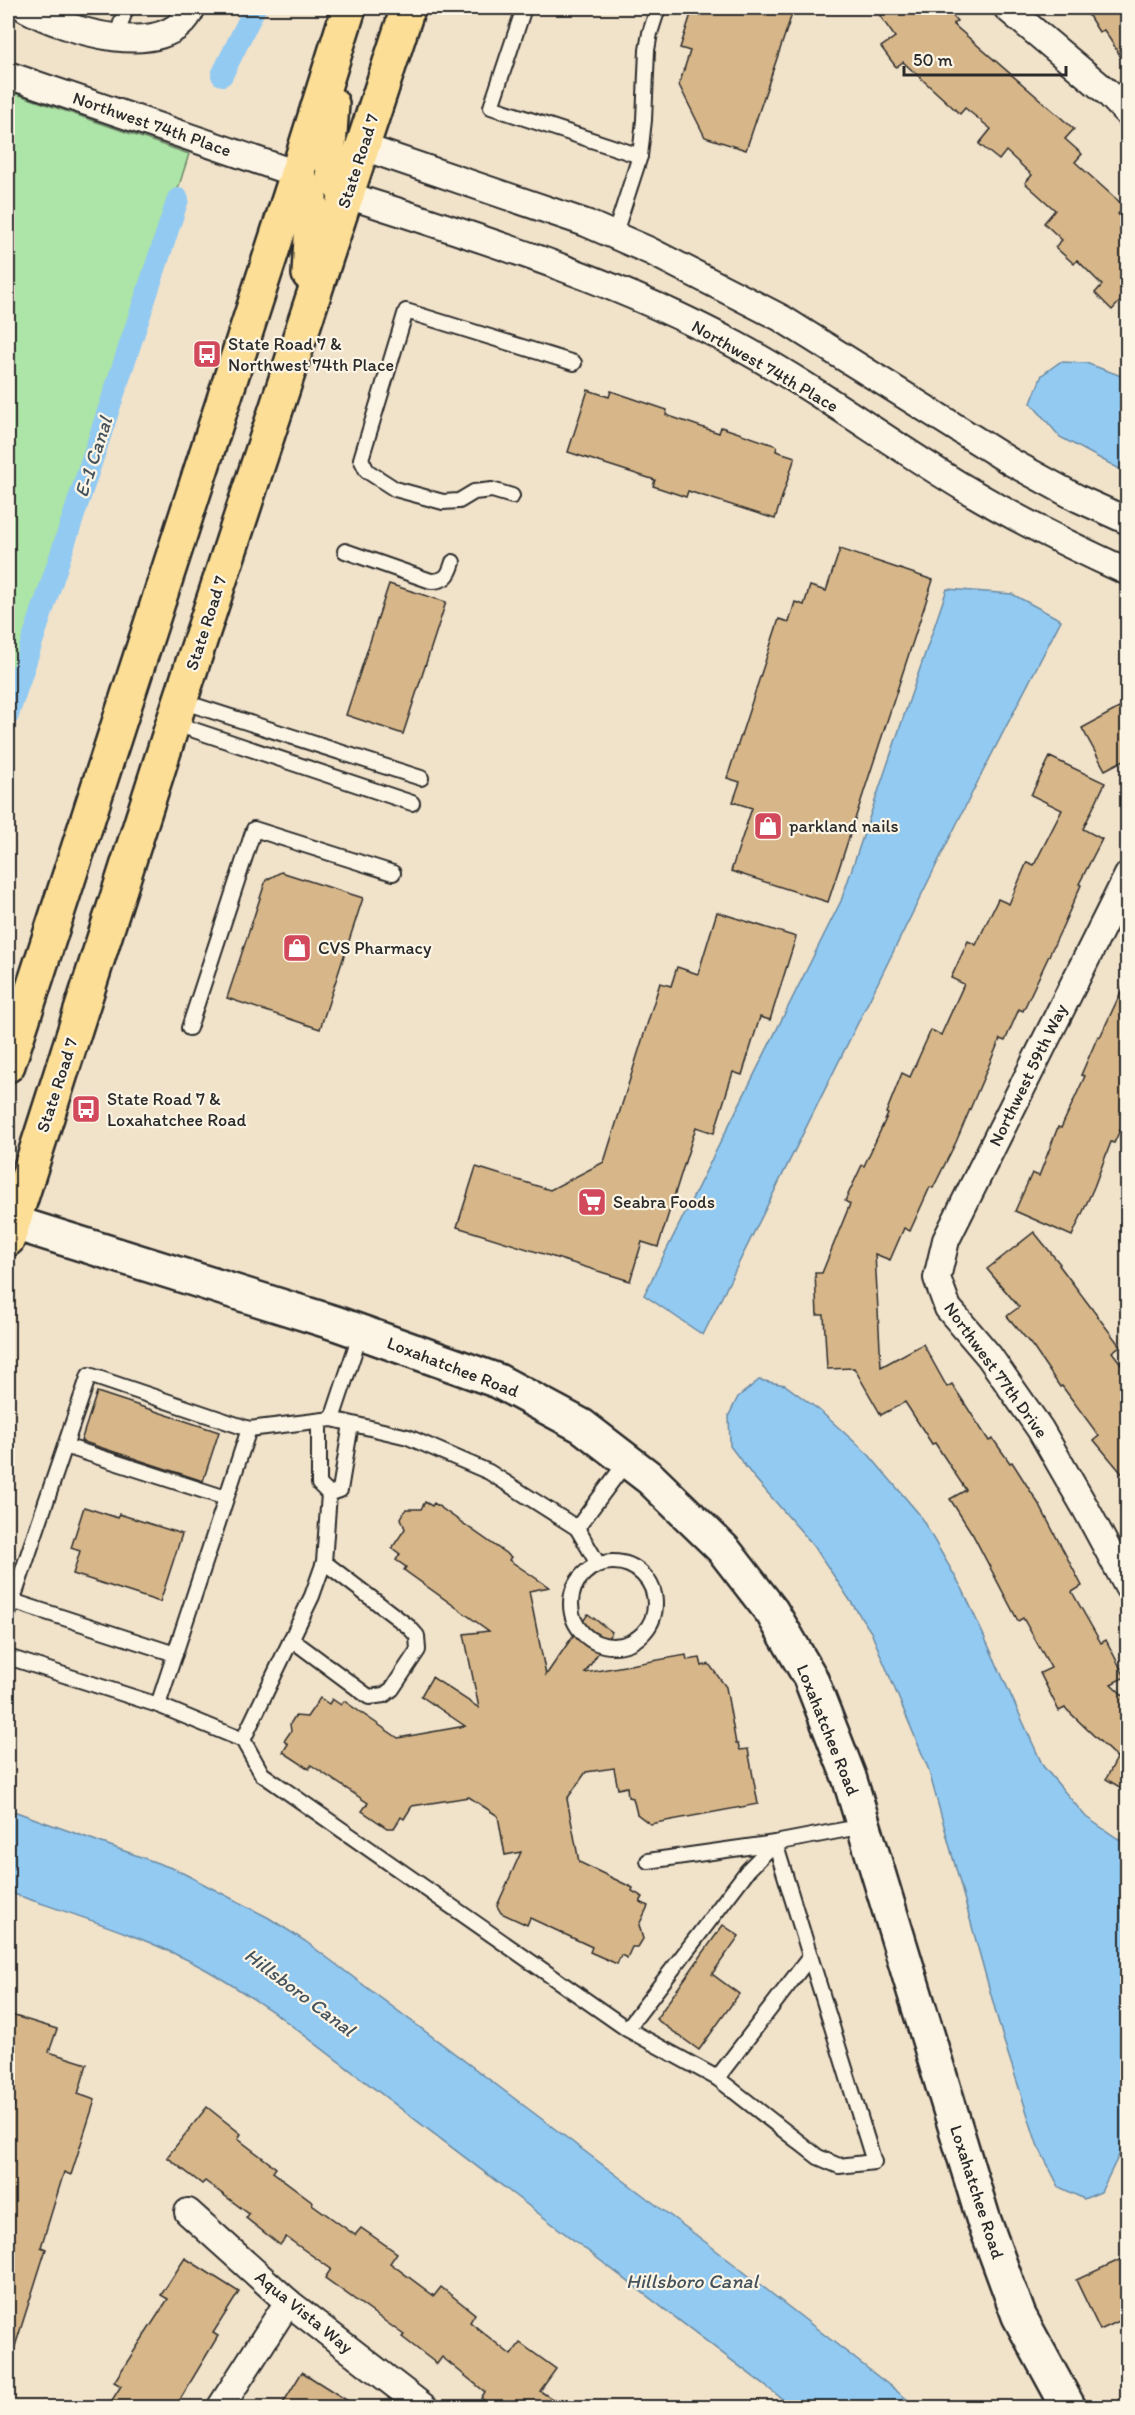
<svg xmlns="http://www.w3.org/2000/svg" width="1135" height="2415" font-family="Itim,sans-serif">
	<rect width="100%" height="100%" fill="#f1e2ca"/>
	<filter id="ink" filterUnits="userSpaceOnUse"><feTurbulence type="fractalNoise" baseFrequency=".0167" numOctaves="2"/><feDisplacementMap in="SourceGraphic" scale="12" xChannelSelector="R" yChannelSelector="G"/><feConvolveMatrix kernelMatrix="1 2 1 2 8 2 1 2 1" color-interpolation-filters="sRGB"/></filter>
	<g filter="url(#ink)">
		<!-- green -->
		<path fill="#ade4a7" stroke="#6c8869" stroke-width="1.5" d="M8,91L189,154L8,730Z"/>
		<!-- water -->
		<g fill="#93caf2" stroke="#698aa2" stroke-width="1.5">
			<path d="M1060,362L1086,363L1127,378V473L1060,437L1031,403L1042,375Z"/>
			<path d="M947,589L1012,594L1061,620L976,785L703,1335L644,1295L841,901Z"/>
			<path d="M759,1380L785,1385L819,1410L869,1455L919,1514L963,1590L1043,1766L1086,1817L1127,1845V2131L1120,2153L1101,2192L1084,2199L1059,2187L1037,2144L1003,2038L928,1768L871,1632L814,1546L752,1475L730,1446L729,1415L738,1397Z"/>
			<path d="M8,1809L177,1870L269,1918L305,1941L708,2244L917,2407H793L279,2016C255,2000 230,1983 205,1969C143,1935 74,1915 8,1892Z"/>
		</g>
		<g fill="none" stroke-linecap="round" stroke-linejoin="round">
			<!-- canal -->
			<g stroke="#93caf2" stroke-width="22">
				<path d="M222,75L255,8"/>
				<path d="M8,715L178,199"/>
			</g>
		</g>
		<!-- building -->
		<g fill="#d7b78a" stroke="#2b2b2b" stroke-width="1.5">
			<path d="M693,8H794L746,150L705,137L679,85L690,51L680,48Z"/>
			<path d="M892,8H946L957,21L953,24L1074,129L1065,139L1082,154L1075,162L1125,207L1118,214L1128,224V293L1112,310L1095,293L1102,285L1077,260L1074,264L1055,247L1062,240L1044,223L1055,210L1025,183L1032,175L1006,151L999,160L979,144L991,129L965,108L960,114L903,62L896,67L881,47L895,37L880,16Z"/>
			<path d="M1084,8H1128V68L1104,30L1099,32Z"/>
			<path d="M588,390L609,397L611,391L667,410L666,415L719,433L721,427L777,446L776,451L795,457L775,519L688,491L686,497L653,486L655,480L568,452Z"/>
			<path d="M840,549L933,580L828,902L731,871L752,808L733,802L740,782L727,778L779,619L789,622L795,602L804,605L810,586L826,591Z"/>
			<path d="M389,584L446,602L403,734L346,715Z"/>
			<path d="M1119,708L1128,722V758L1105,770L1082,728Z"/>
			<path d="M1050,757L1105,783L1083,829L1102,839L1079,884L1081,885L1061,930L1023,1011L1019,1009L1005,1041L1000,1039L956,1142L933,1188L930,1187L910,1231L904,1228L890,1260L875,1254L881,1367L923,1344L947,1387L952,1384L989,1441L993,1439L1010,1463L1012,1462L1040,1506L1082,1586L1072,1592L1101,1643L1106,1640L1125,1677L1111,1684L1128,1700V1792L1106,1779L1117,1758L1065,1708L1059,1711L1040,1673L1051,1668L1023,1618L1018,1621L973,1535L950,1499L966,1490L935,1443L932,1444L905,1402L881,1415L854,1368L827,1369L824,1315H817L815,1273H822L850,1204L845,1201L862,1165L864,1166L888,1114L886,1113L902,1073L910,1077L931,1030L941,1035L964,984L951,978L968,941L976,945L998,899L1009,904L1027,862L1034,865L1062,810L1031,795Z"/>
			<path d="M281,872L363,898L320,1029L227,998L266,880Z"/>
			<path d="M717,912L796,937L770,1020L760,1017L742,1075L733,1072L714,1133L696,1127L658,1247L642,1242L630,1281L457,1227L476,1167L550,1190L604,1162L660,983L671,986L677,967L698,974Z"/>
			<path d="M1128,977V1113L1114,1143L1111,1142L1094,1187L1072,1236L1015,1211L1032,1173L1039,1176L1058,1127L1061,1128L1085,1076L1081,1075L1098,1036L1100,1037Z"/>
			<path d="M1034,1232L1060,1264L1059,1265L1120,1346L1112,1352L1128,1373V1481L1094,1440L1099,1436L1062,1386L1060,1387L1033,1347L1007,1316L1019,1307L987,1269Z"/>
			<path d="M97,1392L219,1432L203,1481L81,1441Z"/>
			<path d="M425,1502L432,1506L434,1503L511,1557L509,1560L549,1587L529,1591L546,1675L588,1614L612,1632L585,1673L686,1655L687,1660L700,1658L702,1666L709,1664L726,1687L736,1744H738L740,1750L748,1749L758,1804L650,1824L637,1814L633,1798L628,1797L627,1787L618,1789L614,1768L586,1772L567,1799L579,1862L633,1888L632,1891L643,1897L640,1902L648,1906L639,1925L643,1939L638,1947H632L627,1958L621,1955L617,1964L590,1952L592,1947L530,1918L527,1925L501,1913L497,1906L521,1852L505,1855L498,1816L469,1797L412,1806L404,1819L401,1817L394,1828H387L362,1811L368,1803L311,1765L309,1769L283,1752L288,1744L284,1741L291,1731L290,1724L295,1716L307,1717L320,1698L329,1704L332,1699L341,1705L344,1701L398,1738L465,1726L421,1696L432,1677L479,1708L464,1634L489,1631L404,1570L406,1567L396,1560L400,1554L392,1548L405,1529L401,1518L406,1509H421Z"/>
			<path d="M84,1507L118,1518L119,1514L182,1534L160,1602L73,1574L80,1551L71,1548Z"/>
			<path d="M723,1925L739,1936L712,1974L739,1994L699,2050L656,2019Z"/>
			<path d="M8,2014L57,2029L49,2052L87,2064L78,2094L95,2100L71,2175L64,2172L41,2247L46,2249L11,2359L8,2358V2126L14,2104L8,2092Z"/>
			<path d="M207,2107L241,2134L238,2139L276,2168L273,2172L313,2202L312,2204L355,2235L361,2228L397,2253L390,2263L434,2296L441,2287L475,2314L470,2322L511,2355L520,2343L556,2369L540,2391L566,2408H494L481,2398L485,2392L442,2357L437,2364L402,2337L404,2335L325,2278L331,2269L286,2237L280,2245L246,2218L249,2214L205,2181L202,2184L167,2157Z"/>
			<path d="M1128,2256V2317L1100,2330L1076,2280Z"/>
			<path d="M185,2258L239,2292L213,2333L218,2336L175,2408H107L121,2386L114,2382L168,2299L161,2295Z"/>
			<path d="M302,2372L359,2408H280Z"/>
		</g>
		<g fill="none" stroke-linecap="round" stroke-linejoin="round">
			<!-- lane casing -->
			<g stroke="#2b2b2b" stroke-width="18">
				<g id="lane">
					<path d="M524,8L491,107L640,156"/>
					<path d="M116,38L126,8"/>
					<path d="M614,236L640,156L644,120L647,50L650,33L658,8"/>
					<path d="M512,496L492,490L474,492L459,501L443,502L395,489L367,471L361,459L406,311L574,363"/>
					<path d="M345,551L431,581C445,581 449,576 453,562"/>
					<path d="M181,701L421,778"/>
					<path d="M173,723L412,803"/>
					<path d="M189,1028L254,829L393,873"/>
					<path d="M332,1419L361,1332"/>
					<path d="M319,1421V1484L329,1494L340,1490L351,1424"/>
					<path d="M65,1446L226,1498"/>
					<path d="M329,1494L324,1562L312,1596L243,1740L262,1774L627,2029L717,2078L818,2157L839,2166L874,2162L775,1843L748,1870L627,2029"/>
					<path d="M577,1528L598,1564"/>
					<circle cx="613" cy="1604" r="42"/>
					<path d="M12,1601L175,1654"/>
					<path d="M8,1614L89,1375L249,1429"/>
					<path d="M291,1639L369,1697L384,1695L392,1689L418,1650L417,1636L409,1627L324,1562"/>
					<path d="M8,1657L158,1705L249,1429L332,1419L408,1437L489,1472L577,1528L627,1461"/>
					<path d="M158,1705L243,1740"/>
					<path d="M648,1861L775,1843L864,1826"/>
					<path d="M717,2078L809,1958"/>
				</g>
			</g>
			<!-- street casing -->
			<g stroke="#2b2b2b" stroke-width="30">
				<g id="street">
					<path d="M25,8C65,30 167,64 192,8"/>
					<path d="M1007,8L1108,93L1128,114"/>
					<path d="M8,75L297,174"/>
					<path d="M363,147L586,223L650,251L781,318L1011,462L1079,499L1128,521"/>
					<path d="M347,195C479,238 614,279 736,345C816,388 889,443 966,489C1018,520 1073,547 1128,572"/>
					<path d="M1128,875L946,1240L937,1278L948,1308L989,1356L1040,1429L1086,1509L1128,1587"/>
					<path d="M188,2212L288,2302L425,2408"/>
					<path d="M220,2408L288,2302"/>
				</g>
			</g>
			<!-- secondary casing -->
			<g stroke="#2b2b2b" stroke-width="38">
				<path id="secondary" d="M8,1221L338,1324L498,1381L582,1426L651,1479L723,1549L772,1612L810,1677L849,1777L983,2218L1019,2316L1069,2408"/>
			</g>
			<!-- primary casing -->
			<g stroke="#2b2b2b" stroke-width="38">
				<g id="primary">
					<path d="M332,104L329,147L334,178L347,195"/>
					<path d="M297,174L310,198L312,221L309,274"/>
					<path d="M8,1065L297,174L349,8"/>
					<path d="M8,1239L173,723L408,8"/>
				</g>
			</g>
			<!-- lane -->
			<use href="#lane" stroke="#fcf5e5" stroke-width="14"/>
			<!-- street -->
			<use href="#street" stroke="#fcf5e5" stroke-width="26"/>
			<!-- secondary -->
			<use href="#secondary" stroke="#fcf5e5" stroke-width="33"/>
			<!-- primary -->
			<use href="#primary" stroke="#fcde96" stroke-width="33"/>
		</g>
	</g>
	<!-- icons -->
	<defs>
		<g id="bus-square" transform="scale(1.5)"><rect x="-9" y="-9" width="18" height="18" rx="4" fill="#d1495b" stroke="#fcf5e5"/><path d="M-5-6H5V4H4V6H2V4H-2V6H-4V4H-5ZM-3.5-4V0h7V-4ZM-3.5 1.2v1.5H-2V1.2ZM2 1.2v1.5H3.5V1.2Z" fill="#fff"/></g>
		<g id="shop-square" transform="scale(1.5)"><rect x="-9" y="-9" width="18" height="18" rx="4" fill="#d1495b" stroke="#fcf5e5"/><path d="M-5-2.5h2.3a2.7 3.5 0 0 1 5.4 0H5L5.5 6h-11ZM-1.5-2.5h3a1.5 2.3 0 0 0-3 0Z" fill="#fff"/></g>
		<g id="supermarket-square" transform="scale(1.5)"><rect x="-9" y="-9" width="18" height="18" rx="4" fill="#d1495b" stroke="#fcf5e5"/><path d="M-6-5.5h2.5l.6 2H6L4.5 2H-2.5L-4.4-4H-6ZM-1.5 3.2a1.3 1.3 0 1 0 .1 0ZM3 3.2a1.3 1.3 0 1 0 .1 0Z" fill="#fff"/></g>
	</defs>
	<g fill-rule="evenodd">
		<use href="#bus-square" x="207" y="354"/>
		<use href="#shop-square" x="768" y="826"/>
		<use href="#shop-square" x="297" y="948"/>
		<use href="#bus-square" x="86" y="1109"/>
		<use href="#supermarket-square" x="592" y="1202"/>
	</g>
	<g text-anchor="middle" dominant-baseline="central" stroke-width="4.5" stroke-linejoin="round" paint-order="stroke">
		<!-- street labels -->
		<g font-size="18" fill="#2b2b2b" stroke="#fcf5e5">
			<text transform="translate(152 124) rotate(19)">Northwest 74th Place</text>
			<text transform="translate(358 161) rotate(-72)">State Road 7</text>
			<text transform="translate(765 366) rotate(30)">Northwest 74th Place</text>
			<text transform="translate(206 623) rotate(-72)">State Road 7</text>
			<text transform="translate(1028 1075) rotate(-64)">Northwest 59th Way</text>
			<text transform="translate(57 1085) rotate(-72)">State Road 7</text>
			<text transform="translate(453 1367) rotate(21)">Loxahatchee Road</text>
			<text transform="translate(996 1370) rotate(54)">Northwest 77th Drive</text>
			<text transform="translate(828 1730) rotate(68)">Loxahatchee Road</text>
			<text transform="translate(977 2192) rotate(72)">Loxahatchee Road</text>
			<text transform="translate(304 2312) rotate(39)">Aqua Vista Way</text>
		</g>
		<!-- poi labels -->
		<g font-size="18" fill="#2b2b2b" stroke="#fcf5e5" text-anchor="start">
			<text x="228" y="344">State Road 7 &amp;<tspan x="228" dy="21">Northwest 74th Place</tspan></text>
			<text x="789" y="826">parkland nails</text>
			<text x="318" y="948">CVS Pharmacy</text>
			<text x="107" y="1099">State Road 7 &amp;<tspan x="107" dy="21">Loxahatchee Road</tspan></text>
			<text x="613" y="1202">Seabra Foods</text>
		</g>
		<!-- water labels -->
		<g font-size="20" font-style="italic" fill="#45535d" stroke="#fcf5e5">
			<text transform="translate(93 457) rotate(-72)">E-1 Canal</text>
			<text transform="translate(300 1992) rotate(37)">Hillsboro Canal</text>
			<text x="692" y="2281">Hillsboro Canal</text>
		</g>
	</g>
	<!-- margin -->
	<rect width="1135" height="2415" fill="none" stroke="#fcf5e5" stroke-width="30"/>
	<rect x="15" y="15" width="1105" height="2385" fill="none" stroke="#2b2b2b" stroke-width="2" filter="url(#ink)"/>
	<!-- scale -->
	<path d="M904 66v9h162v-9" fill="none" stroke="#2b2b2b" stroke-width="3"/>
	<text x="913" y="66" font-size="18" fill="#2b2b2b" stroke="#fcf5e5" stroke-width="4.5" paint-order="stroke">50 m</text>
</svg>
